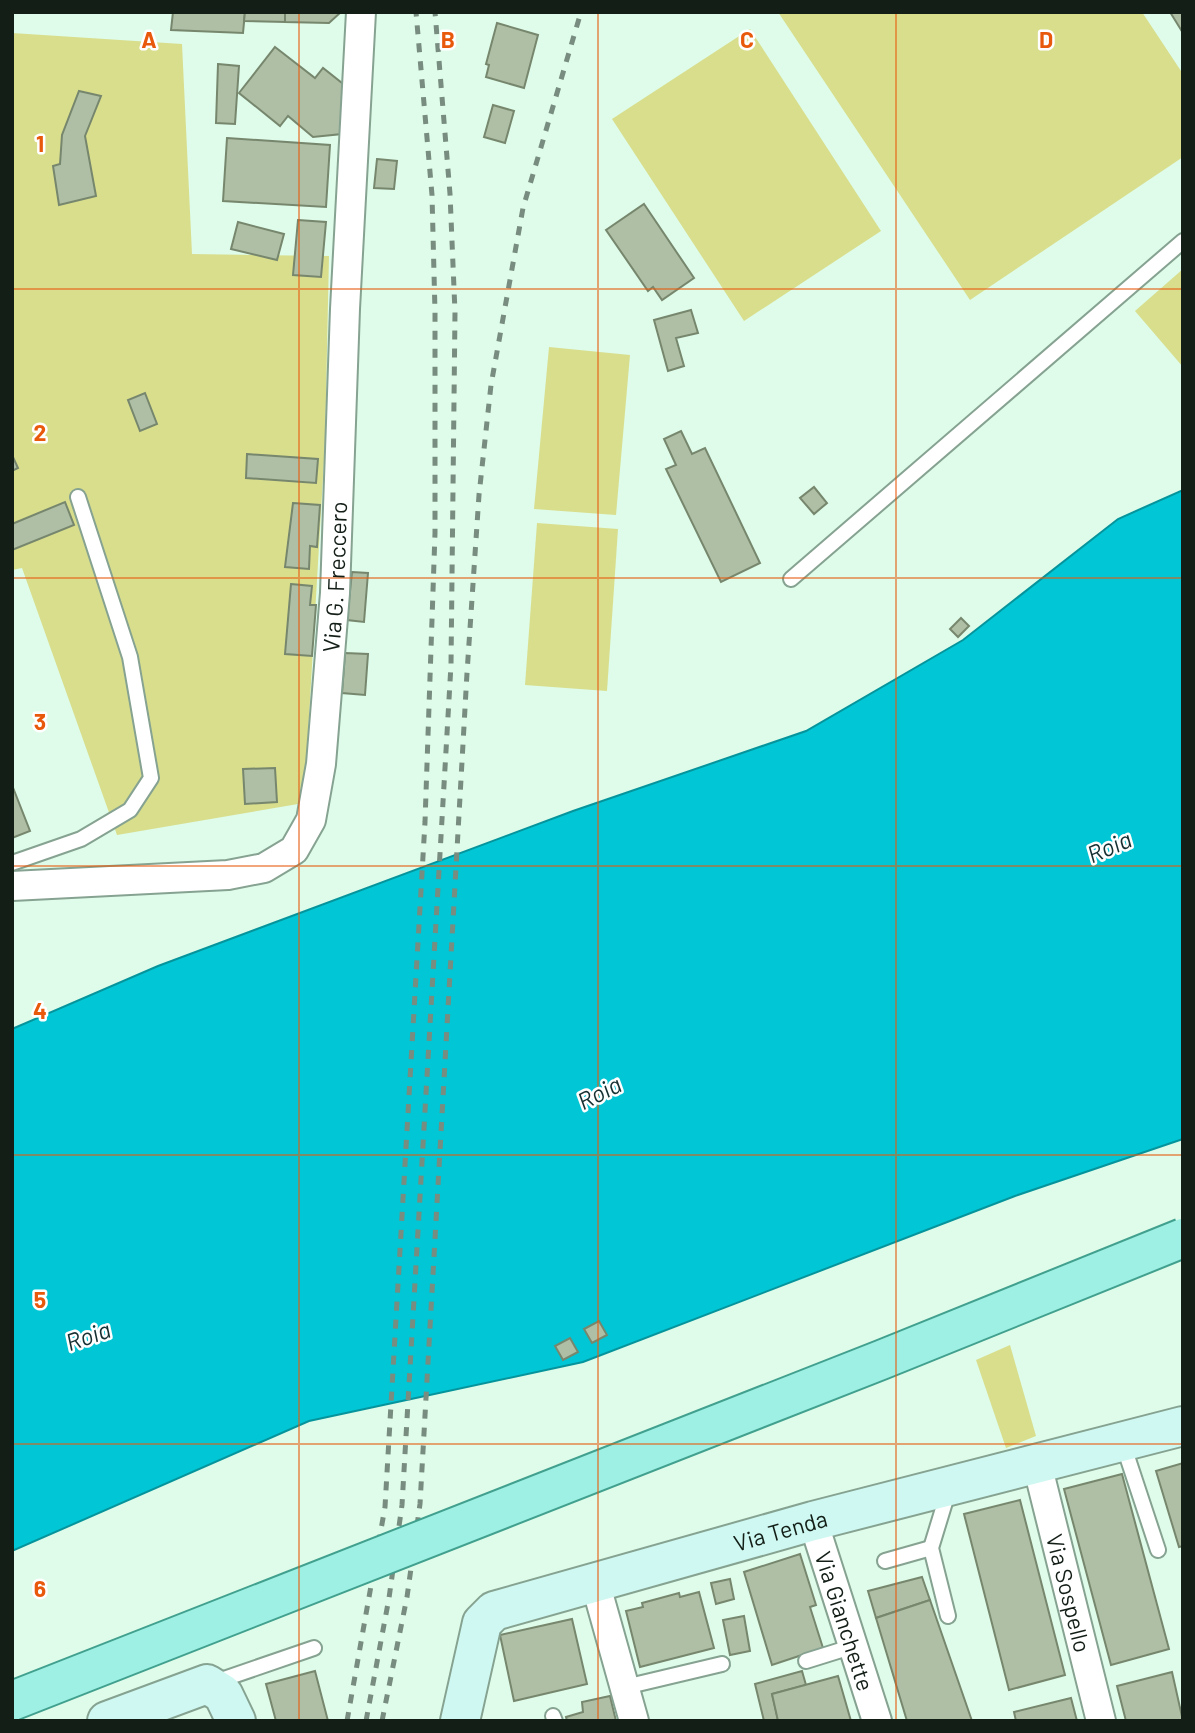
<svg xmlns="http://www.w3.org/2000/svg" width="1195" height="1733" font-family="Barlow,sans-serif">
	<rect width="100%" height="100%" fill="#defce9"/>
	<!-- green -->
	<g fill="#d9de8d">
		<path d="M778,12H1142L1183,74V157L970,300Z"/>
		<path d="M750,29L881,231L744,321L612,119Z"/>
		<path d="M12,33L182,44L192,254L329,256L325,443L304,803L117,835L22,568L12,570Z"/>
		<path d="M1183,269V367L1135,311Z"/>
		<path d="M549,347L630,355L616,515L534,509Z"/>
		<path d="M537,523L618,529L607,691L525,685Z"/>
		<path d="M1010,1345L1036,1436L1006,1448L976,1360Z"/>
	</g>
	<!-- water -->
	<path fill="#01c6d5" stroke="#06949c" stroke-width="2" d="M1183,490V1139L1015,1196L583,1362L309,1421L12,1551V1029L158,966L573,811L806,731L963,640L1118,519Z"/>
	<!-- building -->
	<g fill="#aebfa5" stroke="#77876e" stroke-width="2">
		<path d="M173,12H245L243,33L171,30Z"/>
		<path d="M245,12H285V22L244,21Z"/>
		<path d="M285,12H341L329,23L285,22Z"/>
		<path d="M1170,12H1183V33Z"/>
		<path d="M497,23L538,35L524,88L486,77L489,65L486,64Z"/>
		<path d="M275,47L315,78L323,68L347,87L342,134L313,137L288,116L280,126L239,93Z"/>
		<path d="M218,64L239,66L235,124L216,123Z"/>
		<path d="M79,91L101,96L85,136L96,196L59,205L53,166L60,164L62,135Z"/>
		<path d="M493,105L514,111L505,143L484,137Z"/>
		<path d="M227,138L330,145L326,207L223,201Z"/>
		<path d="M377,159L397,161L394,189L374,188Z"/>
		<path d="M644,204L694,278L662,300L653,287L648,291L606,230Z"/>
		<path d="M298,220L326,222L321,277L293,275Z"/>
		<path d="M238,222L284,234L277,260L231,249Z"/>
		<path d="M691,310L698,333L676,338L684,366L668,371L654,320Z"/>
		<path d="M145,393L157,424L140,431L128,400Z"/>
		<path d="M681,431L692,454L705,448L760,563L721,582L666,469L676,465L664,439Z"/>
		<path d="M247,454L318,459L316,483L246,478Z"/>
		<path d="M12,455L18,468L12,471Z"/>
		<path d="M814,487L827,503L814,514L800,498Z"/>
		<path d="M65,502L74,525L12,550V524Z"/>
		<path d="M293,503L320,505L317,547L310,546L309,569L285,567Z"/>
		<path d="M352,572L368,573L364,622L347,620Z"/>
		<path d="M291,584L312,586L310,605H316L312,656L285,654Z"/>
		<path d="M961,618L969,626L958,637L950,629Z"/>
		<path d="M345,653L368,654L365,695L342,693Z"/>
		<path d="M275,768L277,802L245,804L243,769Z"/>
		<path d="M12,785L30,831L12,838Z"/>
		<path d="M599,1321L607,1335L592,1343L584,1329Z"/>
		<path d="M570,1338L578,1352L563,1360L555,1346Z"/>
		<path d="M1183,1463V1546L1179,1547L1156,1471Z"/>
		<path d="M1122,1474L1169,1649L1111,1665L1064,1489Z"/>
		<path d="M1020,1500L1065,1675L1009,1690L964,1514Z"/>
		<path d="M800,1554L816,1605L810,1607L823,1648L772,1665L744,1572Z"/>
		<path d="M922,1577L930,1600L876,1618L868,1591Z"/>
		<path d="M730,1579L734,1599L716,1604L711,1583Z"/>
		<path d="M699,1592L714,1648L640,1667L626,1611L643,1607L642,1603L679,1593L680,1597Z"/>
		<path d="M930,1600L972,1721H907L876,1618Z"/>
		<path d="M744,1616L750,1651L730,1655L723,1620Z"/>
		<path d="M572,1619L587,1684L514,1701L500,1635Z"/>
		<path d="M315,1671L328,1721H276L266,1684Z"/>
		<path d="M802,1671L806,1685L772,1694L778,1720L764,1721L755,1684Z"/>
		<path d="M1172,1672L1183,1721H1126L1117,1686Z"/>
		<path d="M838,1676L851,1721H778L772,1694Z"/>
		<path d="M610,1696L616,1721H567L566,1717L583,1712L582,1702Z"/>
		<path d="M1071,1698L1077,1721H1016L1014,1712Z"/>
	</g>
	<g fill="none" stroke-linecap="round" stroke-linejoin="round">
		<!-- service casing -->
		<g stroke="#86a291" stroke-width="18">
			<g id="service">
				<path d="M791,579L1183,241"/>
				<path d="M12,863L81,839L130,810L151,778L130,657L78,497"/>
				<path d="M1123,1444L1158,1550"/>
				<path d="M885,1561L931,1548"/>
				<path d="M948,1616L931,1548L949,1489"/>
				<path d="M806,1661L854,1646"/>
				<path d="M215,1682L314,1648"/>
				<path d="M625,1687L722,1664"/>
				<path d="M553,1716L555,1721"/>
			</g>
		</g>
		<!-- minor casing -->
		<g stroke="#86a291" stroke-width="32">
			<g id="minor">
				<path id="s1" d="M12,886L228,875L264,868L294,850L311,820L321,764L335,593L345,309L361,12"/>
				<path id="s2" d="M1037,1464L1101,1721"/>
				<path id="s3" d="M813,1521L877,1721"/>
				<path d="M595,1582L634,1721"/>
			</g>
		</g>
		<!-- secondary casing -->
		<g stroke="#86a291" stroke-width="42">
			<g id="secondary">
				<path d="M107,1721L207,1684L223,1694L236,1721"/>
				<path id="s4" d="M460,1721L482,1623L494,1611L813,1521L1183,1426"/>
			</g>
		</g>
		<!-- service -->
		<use href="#service" stroke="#fff" stroke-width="14"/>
		<!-- minor -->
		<use href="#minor" stroke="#fff" stroke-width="28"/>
		<!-- secondary -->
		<use href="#secondary" stroke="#cef8f1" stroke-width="38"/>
		<!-- rail -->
		<g stroke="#788c7f" stroke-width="5" stroke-dasharray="9 9" stroke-linecap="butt">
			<path d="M347,1721L385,1507L425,822L435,533V312L432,195L416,12"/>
			<path d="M366,1721L389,1598L402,1505L451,665L455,312L450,194L435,12"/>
			<path d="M382,1721L407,1597L420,1504L467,673L479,495L491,385L523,208L581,12"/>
		</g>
		<!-- primary-bridge casing -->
		<g stroke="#42a08f" stroke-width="42" stroke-linecap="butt">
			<path id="primary-bridge" d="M12,1701L881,1360L1183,1238"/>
		</g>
		<!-- primary-bridge -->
		<use href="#primary-bridge" stroke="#9df0e3" stroke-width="38"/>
	</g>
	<!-- grid -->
	<path fill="none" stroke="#e8590c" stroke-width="2" stroke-opacity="0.55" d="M299,12V1721M598,12V1721M896,12V1721M12,289H1183M12,578H1183M12,866H1183M12,1155H1183M12,1444H1183"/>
	<g text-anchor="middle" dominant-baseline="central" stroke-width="5" stroke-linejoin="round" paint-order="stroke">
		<!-- street labels -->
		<g font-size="23" fill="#131e17" stroke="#fff">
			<text stroke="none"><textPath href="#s1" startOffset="567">Via G. Freccero</textPath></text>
			<text stroke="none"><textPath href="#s4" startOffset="415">Via Tenda</textPath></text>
			<text stroke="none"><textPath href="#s2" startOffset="133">Via Sospello</textPath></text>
			<text stroke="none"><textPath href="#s3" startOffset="105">Via Gianchette</textPath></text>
		</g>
		<!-- water labels -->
		<g font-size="24" font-style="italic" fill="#163032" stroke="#fff">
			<text transform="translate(1109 846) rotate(-23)">Roia</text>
			<text transform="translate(599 1092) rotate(-27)">Roia</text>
			<text transform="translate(88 1335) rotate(-19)">Roia</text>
		</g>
	</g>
	<g font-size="23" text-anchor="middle" font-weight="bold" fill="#e8590c" stroke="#fff" stroke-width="5" stroke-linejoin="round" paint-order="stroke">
		<text x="149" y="48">A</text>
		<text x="448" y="48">B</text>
		<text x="747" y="48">C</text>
		<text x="1046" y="48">D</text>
		<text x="40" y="152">1</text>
		<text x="40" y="441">2</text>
		<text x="40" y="730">3</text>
		<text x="40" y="1019">4</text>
		<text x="40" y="1308">5</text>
		<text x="40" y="1597">6</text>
	</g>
	<!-- border -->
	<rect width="1195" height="1733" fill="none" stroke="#131e17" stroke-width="28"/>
</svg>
